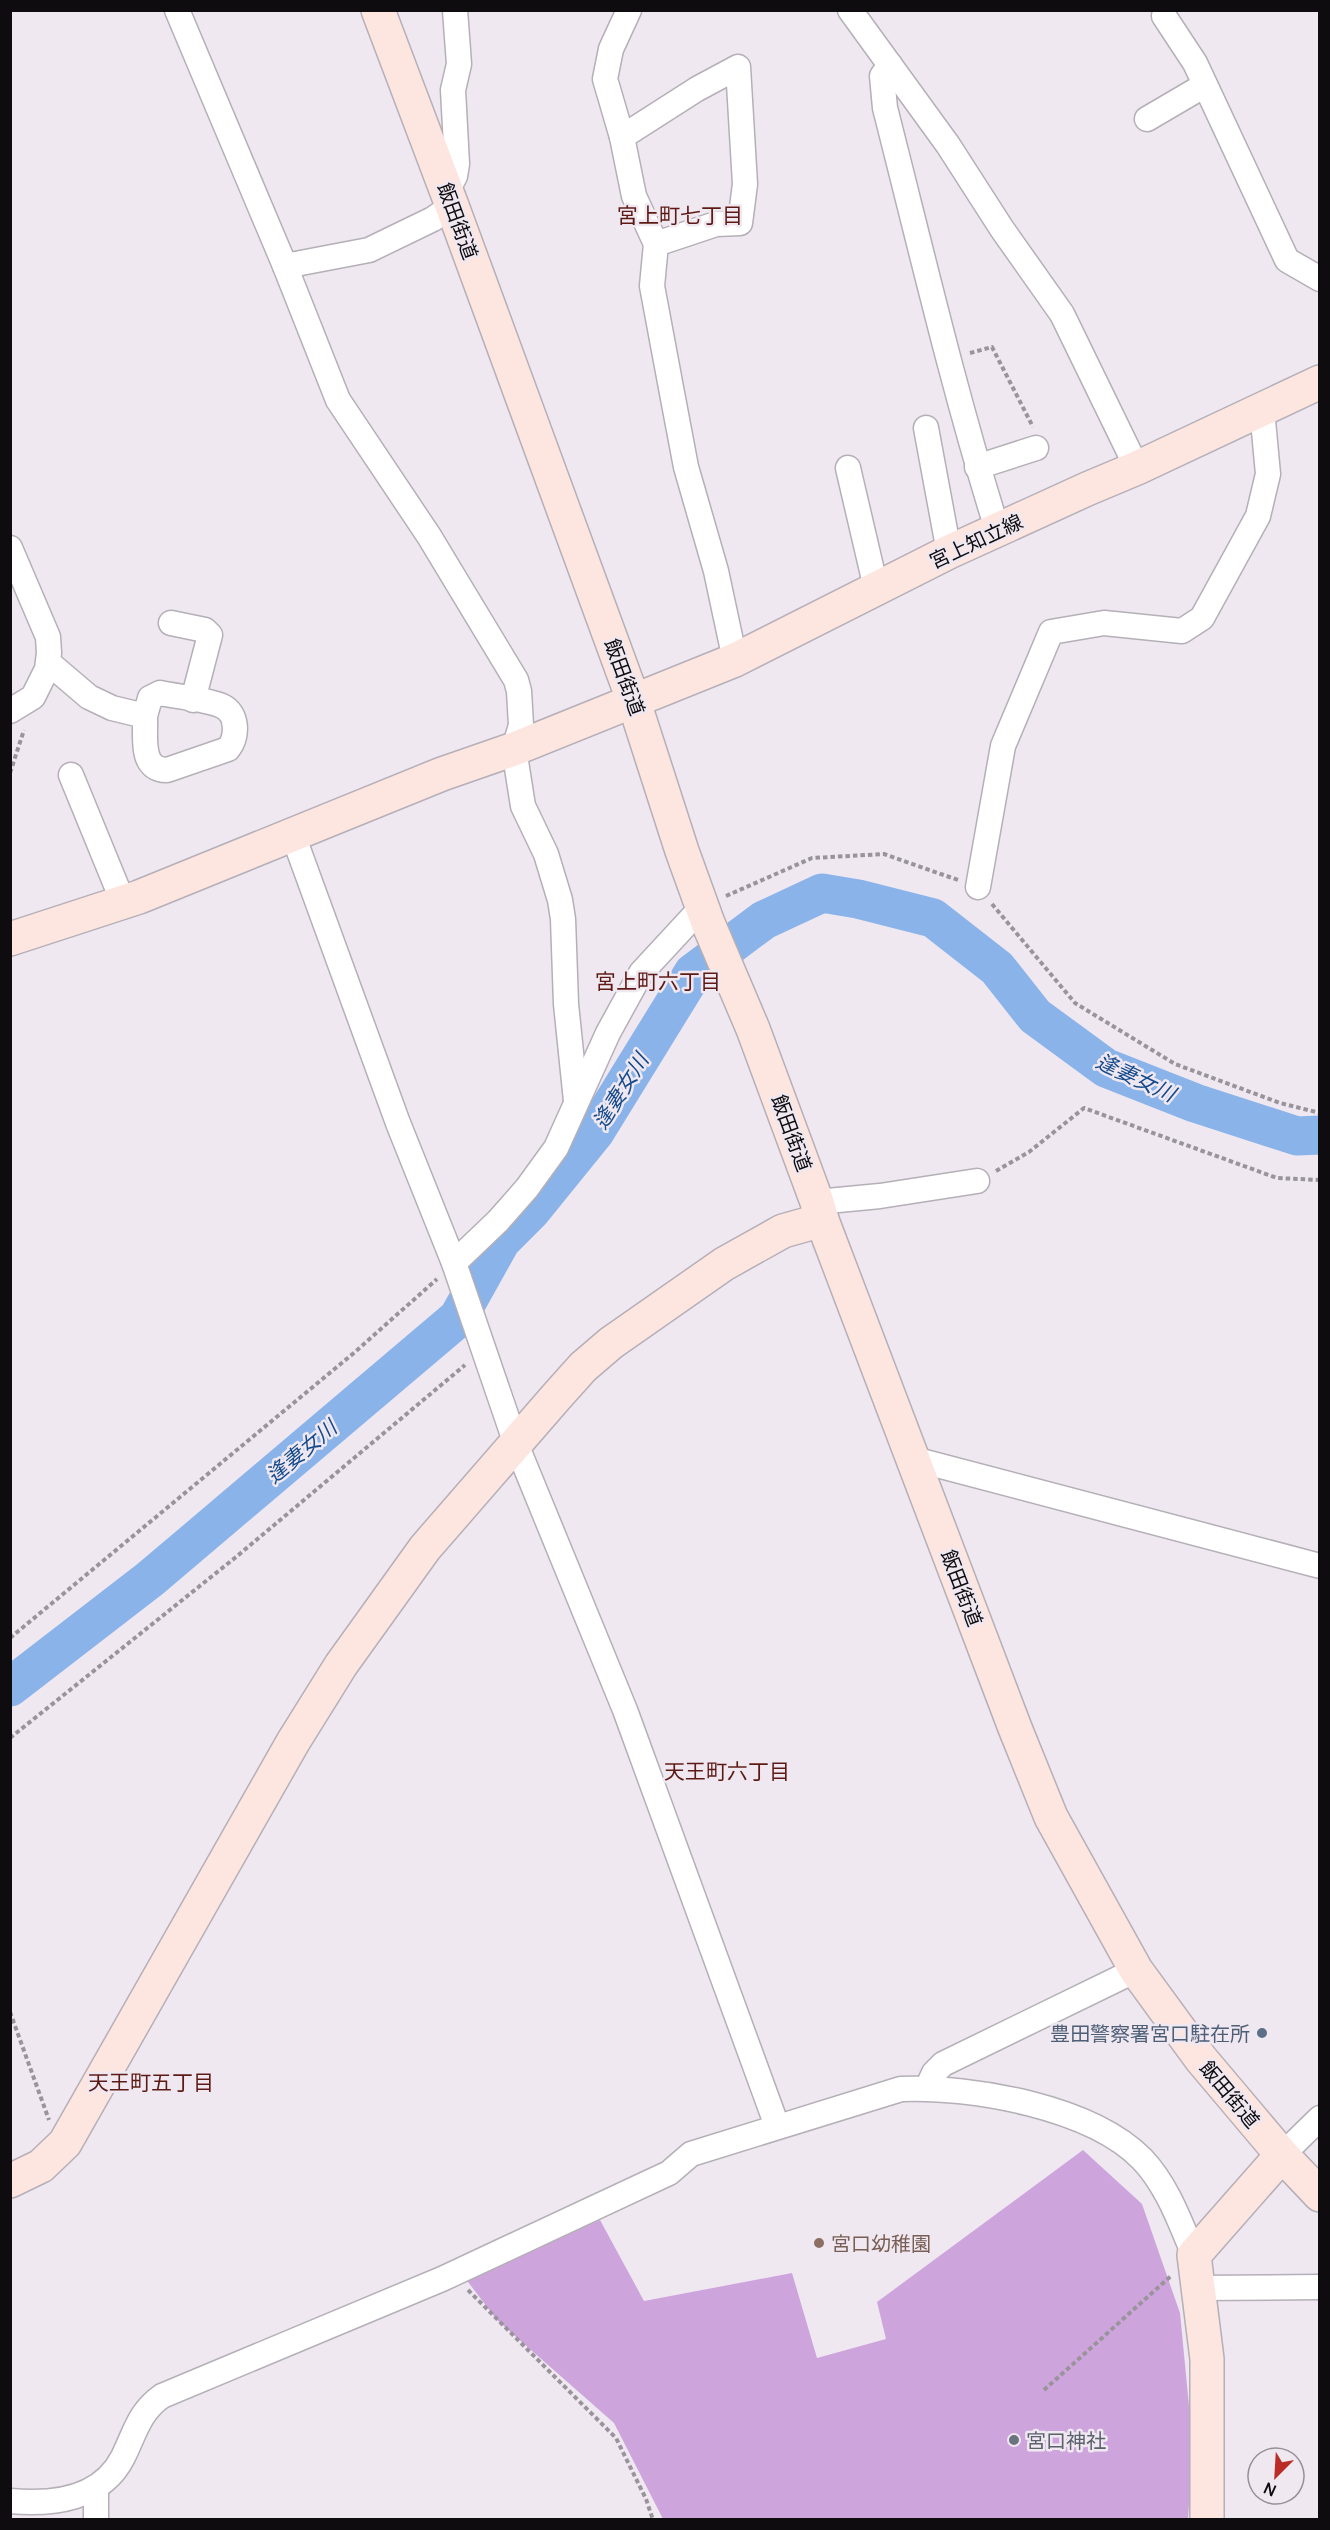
<svg xmlns="http://www.w3.org/2000/svg" width="1330" height="2530" font-family="Manrope,'Noto Sans JP',sans-serif">
	<rect width="100%" height="100%" fill="#efe8f1"/>
	<!-- forest -->
	<path fill="#cea4dc" d="M1083,2150L1142,2204L1180,2313L1193,2447L1188,2519H663L614,2423L497,2320L462,2274L600,2220L644,2301L792,2273L817,2358L886,2339L877,2302Z"/>
	<g fill="none" stroke-linecap="round" stroke-linejoin="round">
		<!-- river -->
		<path stroke="#8ab3e9" stroke-width="39" d="M10,1687L150,1579L458,1318L501,1241L531,1211L595,1132L693,973L764,920L822,893L858,899L933,918L997,968L1035,1016L1106,1068L1195,1103L1297,1136L1320,1135"/>
		<!-- street casing -->
		<g stroke="#b5afb7" stroke-width="27">
			<g id="street">
				<path d="M177,10L285,266L338,400L429,536L516,680L519,691L521,725L514,749L523,806L546,854L560,900L563,919L566,1004L576,1101"/>
				<path d="M850,10L948,145L1002,229L1062,314L1137,468"/>
				<path d="M1164,16L1195,63L1287,260L1320,279"/>
				<path d="M890,65L882,76L885,108C921,249 954,392 998,532"/>
				<path d="M1147,119L1205,85"/>
				<path d="M622,137L605,79L611,49L629,10"/>
				<path d="M447,191L455,176L457,164L453,90L459,64L455,10"/>
				<path d="M656,244L716,224L740,223L745,184L738,67L697,89L622,137L634,196L656,244L652,286L672,393L686,467L716,571L735,660"/>
				<path d="M285,266L369,250L433,219L452,206"/>
				<path d="M926,428L949,552"/>
				<path d="M977,467L1036,448"/>
				<path d="M848,468L876,588"/>
				<path d="M10,548L48,637L49,653L47,669L33,697L10,711"/>
				<path d="M171,623L205,630L210,635L193,700"/>
				<path d="M49,663L89,697L112,708L145,716C146,735 139,770 167,770L228,749C238,737 238,713 222,706C206,699 179,697 160,693L150,698L145,716"/>
				<path d="M71,775L123,902"/>
				<path d="M293,835L398,1123L454,1263L516,1444L625,1710L777,2126"/>
				<path d="M978,887L1003,746L1051,632L1104,623L1182,631L1202,618L1258,516L1268,474L1262,410"/>
				<path d="M817,1202L880,1196L977,1181"/>
				<path d="M454,1263L498,1221L527,1188L556,1148L608,1033L641,973L703,906"/>
				<path d="M914,1459L1320,1566"/>
				<path d="M927,2088L934,2073L943,2064L1136,1970"/>
				<path d="M1282,2155L1320,2118"/>
				<path d="M1197,2288L1320,2287"/>
				<path d="M10,2501C53,2505 102,2499 123,2457C135,2433 139,2412 162,2396L442,2279L669,2173L691,2154L901,2089C972,2086 1091,2107 1142,2159C1167,2185 1180,2222 1194,2255"/>
				<path d="M96,2520V2488"/>
			</g>
		</g>
		<!-- secondary casing -->
		<g stroke="#b5afb7" stroke-width="36">
			<g id="secondary">
				<path d="M378,10L451,203L634,702L682,851L708,923L753,1029L817,1202L822,1220L1015,1728L1051,1817L1136,1970L1201,2059L1282,2155L1320,2195"/>
				<path d="M10,939L139,897L442,774L514,749L735,660L949,552L1087,489L1137,468L1320,382"/>
				<path d="M10,2181L41,2166L65,2143L293,1742L341,1665L425,1548L557,1396L583,1367L611,1343L724,1264L783,1231L822,1220"/>
				<path d="M1207,2520V2359L1194,2255L1282,2155"/>
			</g>
		</g>
		<!-- path -->
		<g stroke="#99949b" stroke-width="4" stroke-dasharray="4.5 3" stroke-linecap="butt">
			<path d="M970,353L992,347L1033,427"/>
			<path d="M10,773L24,730"/>
			<path d="M726,896L812,858L884,854L958,880"/>
			<path d="M992,904L1075,1003L1175,1064L1280,1103L1320,1113"/>
			<path d="M996,1171L1029,1152L1084,1108L1277,1178L1320,1180"/>
			<path d="M10,1638L355,1352L437,1279"/>
			<path d="M10,1738L236,1557L465,1365"/>
			<path d="M10,2012L49,2120"/>
			<path d="M468,2290L616,2438L646,2499L653,2520"/>
			<path d="M1044,2390L1171,2276"/>
		</g>
		<!-- street -->
		<use href="#street" stroke="#fff" stroke-width="24"/>
		<!-- secondary -->
		<use href="#secondary" stroke="#fde5e0" stroke-width="33"/>
	</g>
	<!-- markers -->
	<circle fill="#5c6f8a" stroke="#efe8f1" stroke-width="2" cx="1262" cy="2033" r="6"/>
	<circle fill="#8d6e63" stroke="#efe8f1" stroke-width="2" cx="819" cy="2243" r="6"/>
	<circle fill="#6b7280" stroke="#efe8f1" stroke-width="2" cx="1014" cy="2440" r="6"/>
	<g text-anchor="middle" dominant-baseline="central" stroke-width="5" stroke-linejoin="round" paint-order="stroke">
		<!-- street labels -->
		<g font-size="20" fill="#0e0c0f" stroke="#efe8f1">
			<text transform="translate(458 221) rotate(70)">飯田街道</text>
			<text transform="translate(976 541) rotate(-25)">宮上知立線</text>
			<text transform="translate(625 677) rotate(70)">飯田街道</text>
			<text transform="translate(792 1133) rotate(70)">飯田街道</text>
			<text transform="translate(962 1588) rotate(69)">飯田街道</text>
			<text transform="translate(1230 2094) rotate(50)">飯田街道</text>
		</g>
		<!-- service labels -->
		<g font-size="20" fill="#4e5e75" stroke="#efe8f1" text-anchor="end">
			<text x="1250" y="2033">豊田警察署宮口駐在所</text>
		</g>
		<!-- education labels -->
		<g font-size="20" fill="#785e54" stroke="#efe8f1" text-anchor="start">
			<text x="831" y="2243">宮口幼稚園</text>
		</g>
		<!-- worship labels -->
		<g font-size="20" fill="#5b616d" stroke="#efe8f1" text-anchor="start">
			<text x="1026" y="2440">宮口神社</text>
		</g>
		<!-- neighbourhood labels -->
		<g font-size="21" fill="#5d1914" stroke="#efe8f1">
			<text x="680" y="215">宮上町七丁目</text>
			<text x="658" y="981">宮上町六丁目</text>
			<text x="727" y="1771">天王町六丁目</text>
			<text x="151" y="2082">天王町五丁目</text>
		</g>
		<!-- water labels -->
		<g font-size="21" font-style="italic" fill="#154a8b" stroke="#efe8f1">
			<text transform="translate(1136 1077) rotate(25)">逢妻女川</text>
			<text transform="translate(620 1091) rotate(-58)">逢妻女川</text>
			<text transform="translate(301 1451) rotate(-40)">逢妻女川</text>
		</g>
	</g>
	<!-- border -->
	<rect width="1330" height="2530" fill="none" stroke="#0e0c0f" stroke-width="24"/>
	<!-- north arrow -->
	<g transform="translate(1276 2476) rotate(204)"><circle r="28" fill="#efe8f1" stroke="#959097" stroke-width="1.5"/>
	<path d="M0-4.5L10 22L0 15L-10 22Z" fill="#ba2c25"/>
	<text y="-9" font-size="16" font-weight="bold" text-anchor="middle" fill="#0e0c0f">N</text>
	</g>
</svg>
